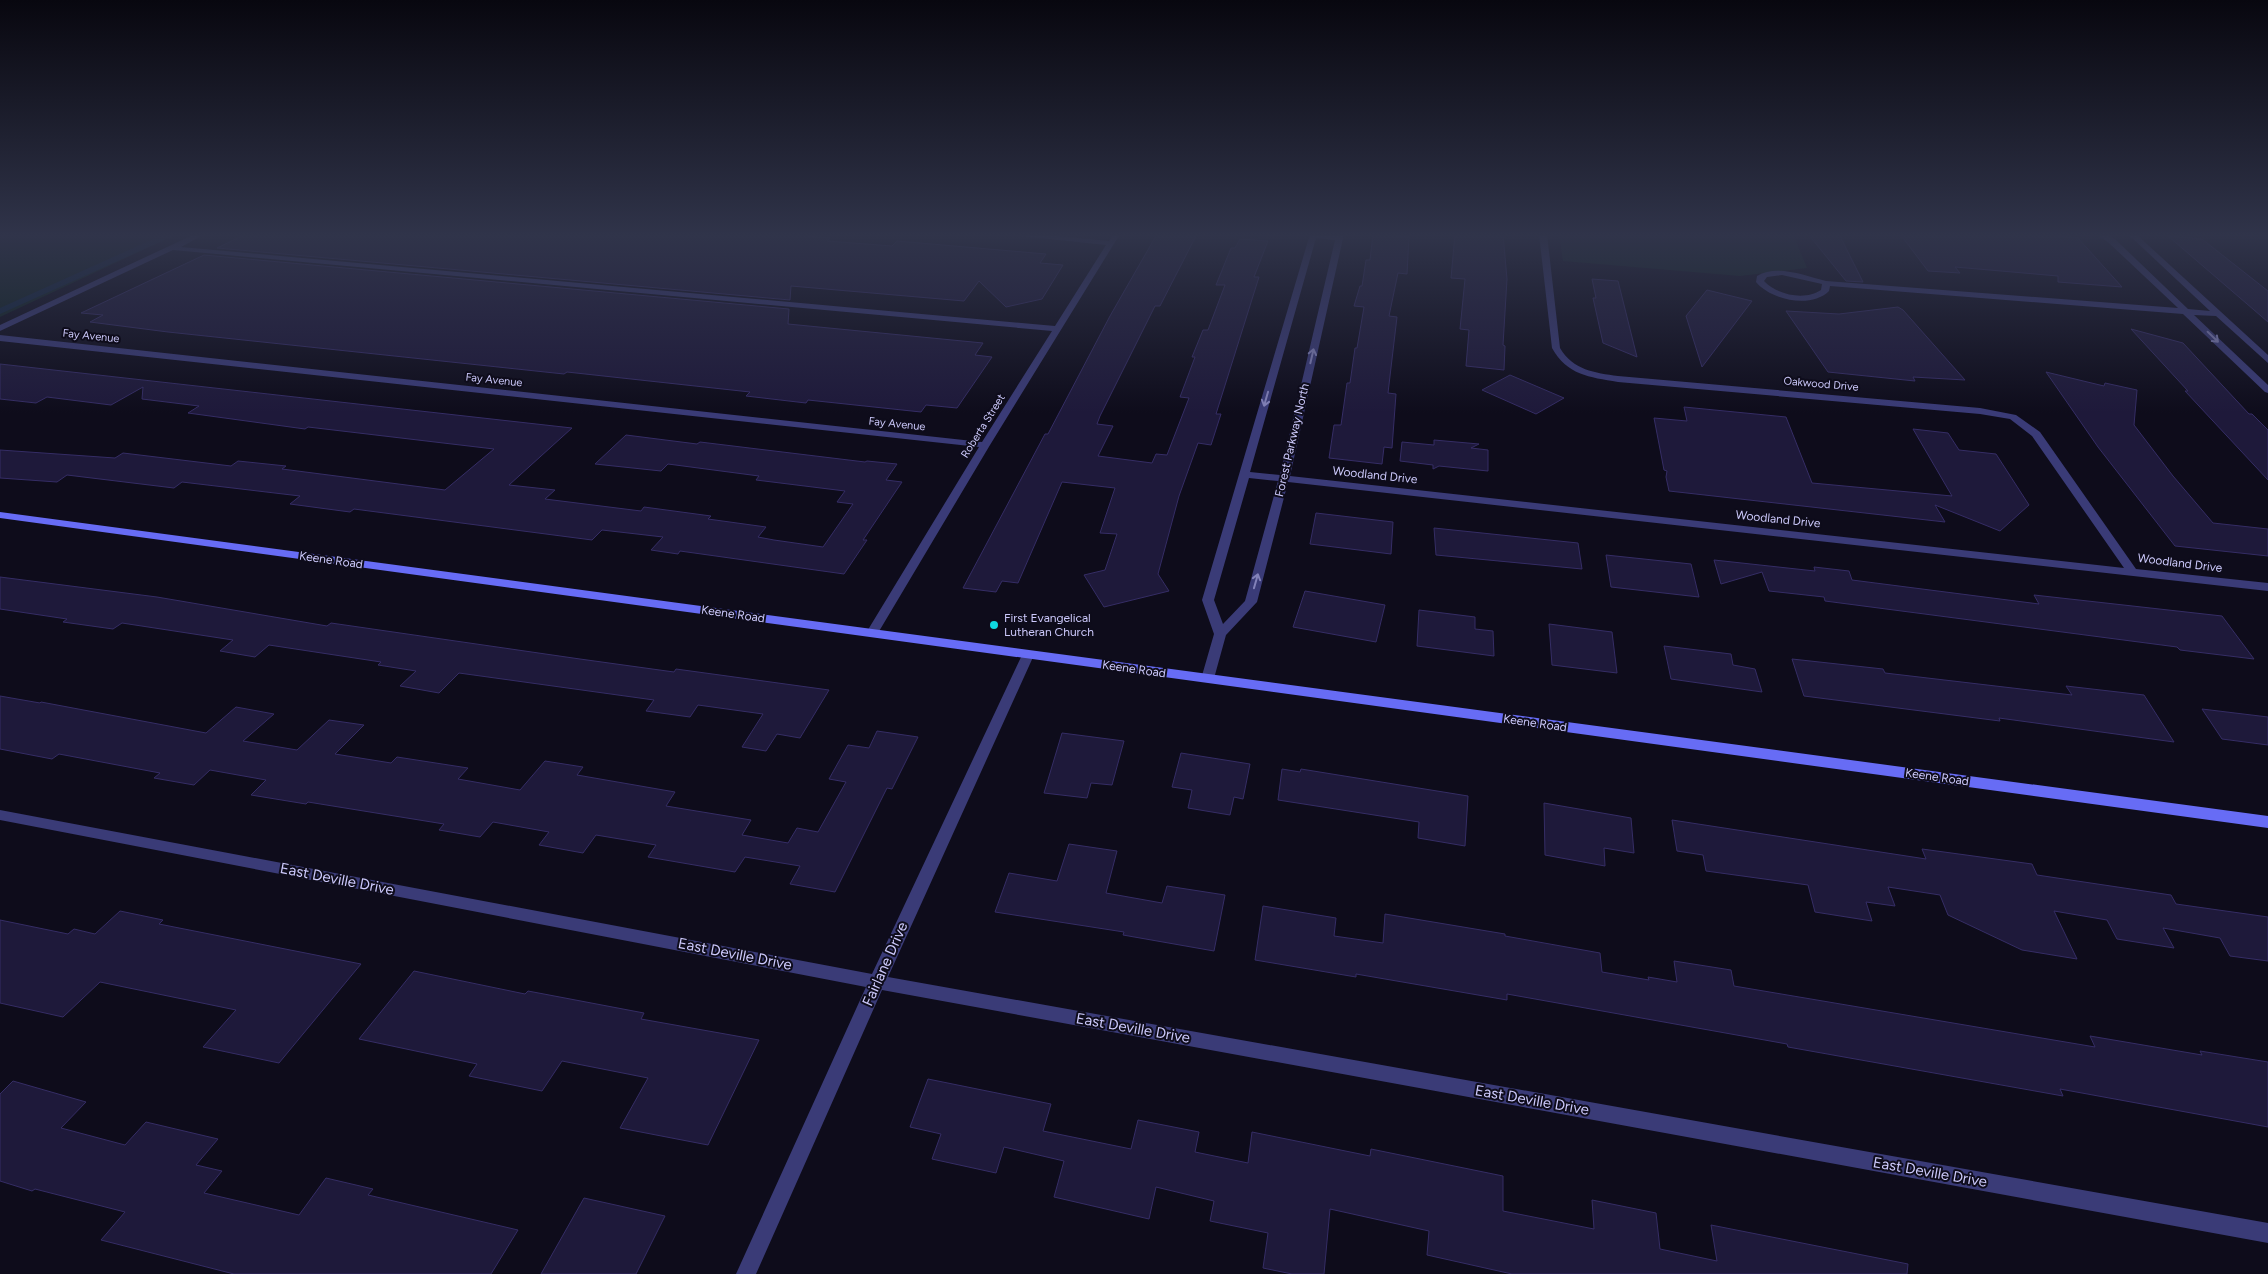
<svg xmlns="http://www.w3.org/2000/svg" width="2268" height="1274" font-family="Figtree,sans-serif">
	<rect width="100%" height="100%" fill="#0e0c1b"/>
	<!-- green -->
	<g fill="#102422">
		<path d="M0,234H177L0,317Z"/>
		<path d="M1559,234H1793L1807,268L1740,276L1563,261Z"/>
	</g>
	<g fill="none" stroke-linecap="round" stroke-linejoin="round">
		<!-- stream -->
		<path stroke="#102640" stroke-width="5.5" d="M0,311L171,234"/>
	</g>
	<!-- building -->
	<g fill="#1e193a" stroke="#352d65">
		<path d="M246,234H785L830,238L827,241L892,246L897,241L1046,254L1040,263L1063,265L1042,299L1006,307L979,281L964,301L791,286L790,300L217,248Z"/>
		<path d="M1157,234H1197L1160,306H1155L1100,416L1097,424L1113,426L1098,456L1152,463L1156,454L1167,455L1189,398L1180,397L1195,357H1192L1203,330H1208L1225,285H1216L1231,248H1235L1240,239L1268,241L1254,277H1259L1216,414H1221L1211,445L1198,443L1179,496L1158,574L1169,591L1104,607L1084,575L1105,570L1117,534L1100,533L1115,488L1062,482L1018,583L1002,581L996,592L963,588L1045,434H1048L1110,316Z"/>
		<path d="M1373,234L1409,237L1407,274L1398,273L1389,316L1397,317L1388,393L1396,394L1392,448L1384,447L1382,464L1329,458L1334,425H1341L1347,383H1350L1355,348H1357L1364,307L1354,306L1360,286H1362L1366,260H1370Z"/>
		<path d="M1455,234H1503L1507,279L1503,345L1505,346L1504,370L1466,366L1469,330L1460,329L1465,279L1451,278Z"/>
		<path d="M1808,234H1839L1863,282L1846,281Z"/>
		<path d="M1900,234H2035L2078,238L2122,287L2058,282V276L1955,267L1960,273L1928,271Z"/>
		<path d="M2168,236L2202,239L2268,291V322Z"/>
		<path d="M204,255L789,309L788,324L983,343L975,355L992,357L957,408L926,405L921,412L808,400L806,403L746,396L750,392L567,372L564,374L168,332L90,322L103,315L81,313Z"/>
		<path d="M1592,279L1618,281L1637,357L1603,343L1593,298H1596Z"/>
		<path d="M1707,290L1752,301L1702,367L1686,316Z"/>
		<path d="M1898,307L1903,310L1965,380L1913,377L1915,381L1828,372L1786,311L1839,314Z"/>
		<path d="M2131,329L2183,343L2249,414H2252L2268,430V480L2185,391H2188Z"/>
		<path d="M0,364L572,428L509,485L555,490L545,499L641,511L644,507L711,516L708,519L766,527L758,537L774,540L823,547L853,504L837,502L845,491L756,480L759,476L668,464L661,471L595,464L626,435L697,444L700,442L865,462L867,461L897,464L886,480L902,482L863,540H867L844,574L680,551L678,554L651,550L663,537L602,530L592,540L354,509L350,512L290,504L300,496L182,482L174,488L67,475L57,482L0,478V450L115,458L123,453L231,466L238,461L286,466L282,469L445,490L494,449L308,427L305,429L188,413L199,406L142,399L143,387L111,405L47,397L36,403L0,399Z"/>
		<path d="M2046,372L2104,386L2105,383L2137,390L2134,425L2173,476L2213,523L2268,529V556L2175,546L2098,447Z"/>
		<path d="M1510,375L1564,398L1536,414L1482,390Z"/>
		<path d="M1684,407L1786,417L1812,483L1952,496L1913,429L1948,433L1959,450L1996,454L2029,505L2000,531L1935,505L1945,522L1669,491L1666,477L1667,471L1664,470L1654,418L1687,421Z"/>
		<path d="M1434,440L1479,444L1471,448L1488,450V471L1439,466L1433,469V465L1400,461L1402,442L1434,445Z"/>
		<path d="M1316,513L1393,522L1391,554L1310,544Z"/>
		<path d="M1434,528L1578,543L1582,569L1436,555Z"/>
		<path d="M1606,555L1691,564L1699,597L1611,587Z"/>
		<path d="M1714,560L1815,571L1814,567L1849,571L1852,580L2039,604L2034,595L2222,616L2254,659L2180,650L2177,647L1825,601L1824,597L1769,591L1762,572L1721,584Z"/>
		<path d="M0,577L157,597L327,626L331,623L580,659L674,672L676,669L829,690L800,738L777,734L766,751L742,747L763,714L698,705L690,717L646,711L654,700L459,673L439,693L400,686L416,671L378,665L381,662L269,645L255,657L220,651L233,640L122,623L113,629L63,622L67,619L0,609Z"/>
		<path d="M1305,591L1385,605L1376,642L1293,627Z"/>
		<path d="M1419,610L1475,617V629L1493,631L1494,656L1417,646Z"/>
		<path d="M1549,624L1612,632L1617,673L1552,665Z"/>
		<path d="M1664,646L1731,654L1733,665L1755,669L1762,692L1671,679Z"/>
		<path d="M1792,659L1883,669L1885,673L2072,695L2066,686L2144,695L2174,742L1999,718L2000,721L1804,696Z"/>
		<path d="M0,696L40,703L41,702L206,733L236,707L274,714L243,741L297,750L329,720L364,725L335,754L391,763L397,757L468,768L458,779L520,790L545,761L583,767L577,775L675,792L666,806L751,820L742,835L788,843L797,828L818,832L846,782L829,779L848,745L869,748L877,731L918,737L892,789L887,788L835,892L790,884L800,866L745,857L735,872L648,857L656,845L596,835L583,853L539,845L549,832L493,822L480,837L439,830L444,824L308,802L306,804L251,795L266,780L210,770L194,785L154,778L160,773L59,754L52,759L0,749Z"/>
		<path d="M2202,709L2268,717V745L2222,739Z"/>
		<path d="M1062,733L1124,741L1112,785L1091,783L1087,798L1044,793Z"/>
		<path d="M1181,753L1250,764L1243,799L1234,797L1230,815L1188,808L1192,790L1172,787Z"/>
		<path d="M1282,769L1300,772L1301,769L1468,796L1465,846L1418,838L1419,822L1278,800Z"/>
		<path d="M1544,803L1631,818L1634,853L1604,848L1605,866L1545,855Z"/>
		<path d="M1672,820L1926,859L1922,849L2032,864L2037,875L2171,895L2176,904L2268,917V961L2230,956L2220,938L2163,928L2174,948L2117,939L2107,920L2054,911L2077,959L2022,950L1948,915L1940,895L1888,887L1895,906L1866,902L1872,921L1815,912L1808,885L1706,871L1703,855L1677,851Z"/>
		<path d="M1069,844L1117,851L1106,893L1162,903L1167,886L1225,895L1214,951L1123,935L1124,932L995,912L1009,873L1057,881Z"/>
		<path d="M1263,906L1336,918L1334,936L1383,943L1385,914L1505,934V936L1600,953L1602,972L1649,980L1648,977L1677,982L1674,961L1731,970L1734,986L2095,1047L2090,1036L2202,1055L2200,1051L2268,1062V1127L2060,1089L2063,1096L1788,1047L1787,1044L1507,994V1000L1356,974V977L1255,960Z"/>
		<path d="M120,911L163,920L159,924L361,964L279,1063L203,1047L236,1010L100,982L63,1017L0,1003V920L68,934L74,929L95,934Z"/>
		<path d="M414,971L525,994L528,991L644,1013L641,1019L759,1040L708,1145L620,1128L648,1078L562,1061L542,1091L469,1076L477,1064L359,1039Z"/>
		<path d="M928,1079L1051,1104L1043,1131L1131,1149L1138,1120L1199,1132L1195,1152L1248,1163L1252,1132L1370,1156L1371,1149L1503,1176V1211L1594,1229L1592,1200L1656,1213L1660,1249L1717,1261L1711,1225L1908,1264L1907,1274H1512L1427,1255L1429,1231L1330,1209L1324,1274H1292L1263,1268L1268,1233L1210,1221L1214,1201L1156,1187L1149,1219L1054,1197L1064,1161L1004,1147L996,1173L932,1159L941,1134L910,1127Z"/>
		<path d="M13,1081L86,1102L61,1128L125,1145L146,1122L218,1139L196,1165L222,1171L204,1193L299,1215L326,1178L373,1189L368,1195L518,1230L491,1274H234L101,1240L125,1212L35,1189L32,1191L0,1181V1094Z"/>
		<path d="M584,1198L665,1216L636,1274H541Z"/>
	</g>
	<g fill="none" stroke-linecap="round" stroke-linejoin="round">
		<!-- minor -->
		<g fill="#3a3b77" fill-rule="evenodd">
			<path d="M195,234H205L181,247L1055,326L1106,245L1003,234H1037L1109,241L1113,234H1120L990,445L878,633L872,637L866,633L979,447L0,341V335L982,442L1052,331L173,250L0,331V325Z"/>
			<path d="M1310,234H1344L1290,476L2124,568L2032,436L2010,419L1980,414L1618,382C1589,377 1567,375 1552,348L1539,234H1547L1560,348C1573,370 1595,373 1618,376L1980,408L2016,415L2040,432L2136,569L2268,583V591L1288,482L1257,602L1226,635L1213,682H1203L1201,679L1214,634L1202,600ZM1316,238L1335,240L1280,475L1250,472ZM1249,478L1278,481L1245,601L1223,624L1214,600Z"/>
			<path d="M2096,234H2105L2115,239L2188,309L2210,311L2128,234H2136L2268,355V363L2216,316L2194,315L2268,385V393L2265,392L2183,314L1830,286L1829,291C1811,309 1771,300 1756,282L1757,276C1777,264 1805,276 1826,281L2178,308L2109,243ZM1782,275L1822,284L1821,290C1805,301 1777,295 1764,281L1767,277Z"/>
			<path d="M1028,651L1034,655L888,977L2268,1223V1243L882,990L756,1274H736L866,987L0,820V810L872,974L1022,655Z"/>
		</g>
		<!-- secondary -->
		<path fill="#676cf5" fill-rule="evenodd" d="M0,512L2268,816V828L0,518Z"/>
	</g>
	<!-- one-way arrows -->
	<defs><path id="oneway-shaft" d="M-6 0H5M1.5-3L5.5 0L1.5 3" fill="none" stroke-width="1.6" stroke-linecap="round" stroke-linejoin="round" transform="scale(1.25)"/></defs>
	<g stroke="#8382b9">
		<use href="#oneway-shaft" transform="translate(2213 337) rotate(44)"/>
		<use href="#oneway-shaft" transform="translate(1312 356) rotate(-77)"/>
		<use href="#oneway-shaft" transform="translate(1266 399) rotate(106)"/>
		<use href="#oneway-shaft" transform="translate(1256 581) rotate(-74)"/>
	</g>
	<!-- sky -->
	<linearGradient id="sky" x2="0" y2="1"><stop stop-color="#08070f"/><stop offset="0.57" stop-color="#30344a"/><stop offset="1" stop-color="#30344a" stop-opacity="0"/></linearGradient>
	<rect width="2268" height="413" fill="url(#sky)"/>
	<!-- markers -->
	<circle fill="#0fd9e1" stroke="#0e0c1b" stroke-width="2" cx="994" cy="625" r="5"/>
	<g text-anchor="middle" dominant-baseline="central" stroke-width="4" stroke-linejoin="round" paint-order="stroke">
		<!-- far-street labels -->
		<g font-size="11" fill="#ccc9fb" stroke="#0e0c1b">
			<text transform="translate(91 336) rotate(6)">Fay Avenue</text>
			<text transform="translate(494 380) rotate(6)">Fay Avenue</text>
			<text transform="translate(1821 384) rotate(5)">Oakwood Drive</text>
			<text transform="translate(897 424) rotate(6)">Fay Avenue</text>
			<text transform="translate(983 426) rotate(-58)">Roberta Street</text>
		</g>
		<!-- street labels -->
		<g font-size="12" fill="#ccc9fb" stroke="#0e0c1b">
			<text transform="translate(1292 440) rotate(-77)">Forest Parkway North</text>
			<text transform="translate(1375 475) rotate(6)">Woodland Drive</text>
			<text transform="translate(1778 519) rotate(6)">Woodland Drive</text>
			<text transform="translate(331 560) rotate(8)">Keene Road</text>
			<text transform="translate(2180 563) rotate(7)">Woodland Drive</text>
			<text transform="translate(733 614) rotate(8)">Keene Road</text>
			<text transform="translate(1134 669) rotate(8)">Keene Road</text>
			<text transform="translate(1535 723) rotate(8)">Keene Road</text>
			<text transform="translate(1937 777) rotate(8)">Keene Road</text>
		</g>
		<!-- poi labels -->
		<g font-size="12" fill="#ccc9fb" stroke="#0e0c1b" text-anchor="start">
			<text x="1004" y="618">First Evangelical<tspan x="1004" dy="14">Lutheran Church</tspan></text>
		</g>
		<!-- near-street labels -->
		<g font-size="15" fill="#ccc9fb" stroke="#0e0c1b">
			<text transform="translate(337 879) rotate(11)">East Deville Drive</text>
			<text transform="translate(735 954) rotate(11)">East Deville Drive</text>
			<text transform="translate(885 964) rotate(-66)">Fairlane Drive</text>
			<text transform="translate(1133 1028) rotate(10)">East Deville Drive</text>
			<text transform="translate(1532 1100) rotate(10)">East Deville Drive</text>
			<text transform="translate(1930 1172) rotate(10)">East Deville Drive</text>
		</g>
	</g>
</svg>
